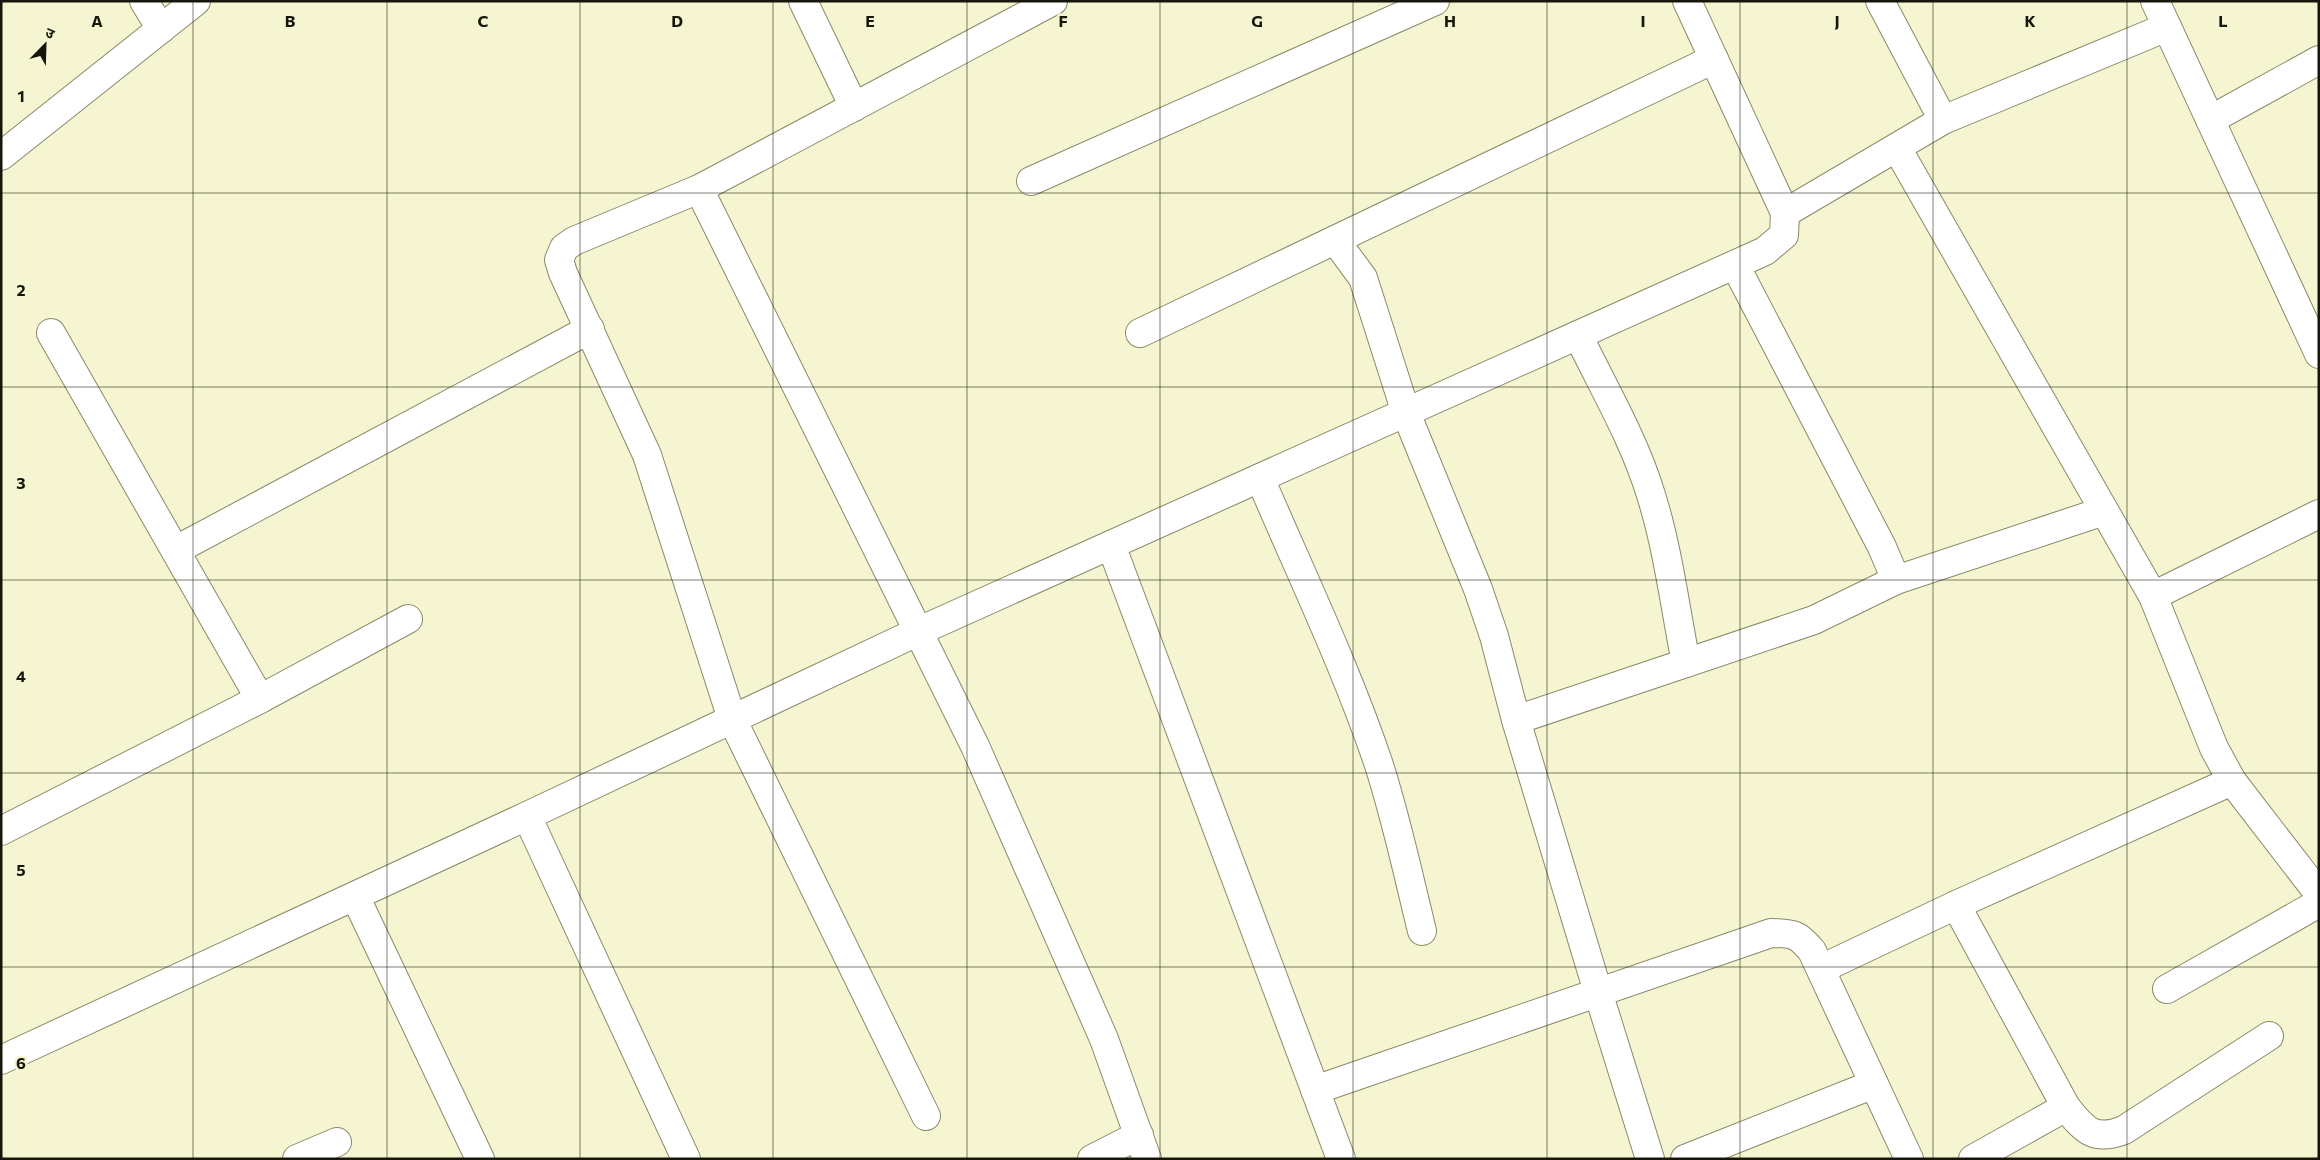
<svg xmlns="http://www.w3.org/2000/svg" width="2320" height="1160" font-family="Commissioner,'Noto Sans Devanagari',sans-serif">
	<rect width="100%" height="100%" fill="#f5f5d1"/>
	<g fill="none" stroke-linecap="round" stroke-linejoin="round">
		<!-- street casing -->
		<g stroke="#8a8968" stroke-width="30">
			<g id="street">
				<path d="M144,1L161,29"/>
				<path d="M803,1L854,107"/>
				<path d="M1053,1L699,189L975,746L1104,1039L1147,1159"/>
				<path d="M1880,1L1943,120"/>
				<path d="M2155,1L2319,354"/>
				<path d="M2210,120L2319,60"/>
				<path d="M1897,148L2153,596"/>
				<path d="M1031,181L1435,1"/>
				<path d="M699,189L574,241L564,248L559,260L563,273L647,455L732,719L926,1116"/>
				<path d="M1785,213L1943,120L2167,27"/>
				<path d="M1335,240L1363,278L1406,413L1478,589L1494,636L1516,720L1598,992L1650,1159"/>
				<path d="M51,333L260,699"/>
				<path d="M1140,333L1714,59"/>
				<path d="M1578,335C1603,387 1634,439 1651,495C1668,549 1675,607 1686,663"/>
				<path d="M1260,478C1300,572 1345,665 1378,762C1396,817 1408,874 1422,931"/>
				<path d="M2319,514L2153,596L2214,748L2232,781L2319,894"/>
				<path d="M1111,545L1341,1159"/>
				<path d="M176,550L590,329"/>
				<path d="M1896,580L2104,511"/>
				<path d="M1516,720L1814,620L1896,580L1882,547L1735,265"/>
				<path d="M527,816L686,1159"/>
				<path d="M1,831L260,699L408,619"/>
				<path d="M355,896L480,1159"/>
				<path d="M1956,905L2066,1107"/>
				<path d="M1821,969L1956,905L2232,781"/>
				<path d="M2167,989L2319,903"/>
				<path d="M1,1060L527,816L917,632L1765,251L1784,235L1785,213L1687,1"/>
				<path d="M1315,1090L1771,933C1793,933 1798,934 1812,951L1909,1159"/>
				<path d="M297,1159L337,1142"/>
				<path d="M1092,1159L1139,1135"/>
				<path d="M1685,1159L1874,1084"/>
				<path d="M1973,1159L2066,1107C2084,1130 2094,1142 2124,1130L2269,1036"/>
			</g>
		</g>
		<!-- secondary casing -->
		<g stroke="#8a8968" stroke-width="30">
			<path id="secondary" d="M1,156L196,1"/>
		</g>
		<!-- street -->
		<use href="#street" stroke="#fff" stroke-width="28"/>
		<!-- secondary -->
		<use href="#secondary" stroke="#fff" stroke-width="28"/>
	</g>
	<!-- grid -->
	<path fill="none" stroke="#17160a" stroke-width="1" stroke-opacity="0.55" d="M193,1V1159M387,1V1159M580,1V1159M773,1V1159M967,1V1159M1160,1V1159M1353,1V1159M1547,1V1159M1740,1V1159M1933,1V1159M2127,1V1159M1,193H2319M1,387H2319M1,580H2319M1,773H2319M1,967H2319"/>
	<g font-size="16" text-anchor="middle" font-weight="bold" fill="#17160a" stroke="#f5f5d1" stroke-width="5" stroke-linejoin="round" paint-order="stroke">
		<text x="97" y="27">A</text>
		<text x="290" y="27">B</text>
		<text x="483" y="27">C</text>
		<text x="677" y="27">D</text>
		<text x="870" y="27">E</text>
		<text x="1063" y="27">F</text>
		<text x="1257" y="27">G</text>
		<text x="1450" y="27">H</text>
		<text x="1643" y="27">I</text>
		<text x="1837" y="27">J</text>
		<text x="2030" y="27">K</text>
		<text x="2223" y="27">L</text>
		<text x="21" y="102">1</text>
		<text x="21" y="296">2</text>
		<text x="21" y="489">3</text>
		<text x="21" y="682">4</text>
		<text x="21" y="876">5</text>
		<text x="21" y="1069">6</text>
	</g>
	<!-- border -->
	<rect width="2320" height="1160" fill="none" stroke="#17160a" stroke-width="5"/>
	<!-- north arrow -->
	<g transform="translate(45 45) rotate(23)" stroke="#f5f5d1" stroke-width="4" paint-order="stroke">
	<path d="M0-4L9 19L0 12L-9 19Z" fill="#17160a"/>
	<text y="-8" font-size="14" font-weight="bold" text-anchor="middle" fill="#17160a">उ</text>
	</g>
</svg>
